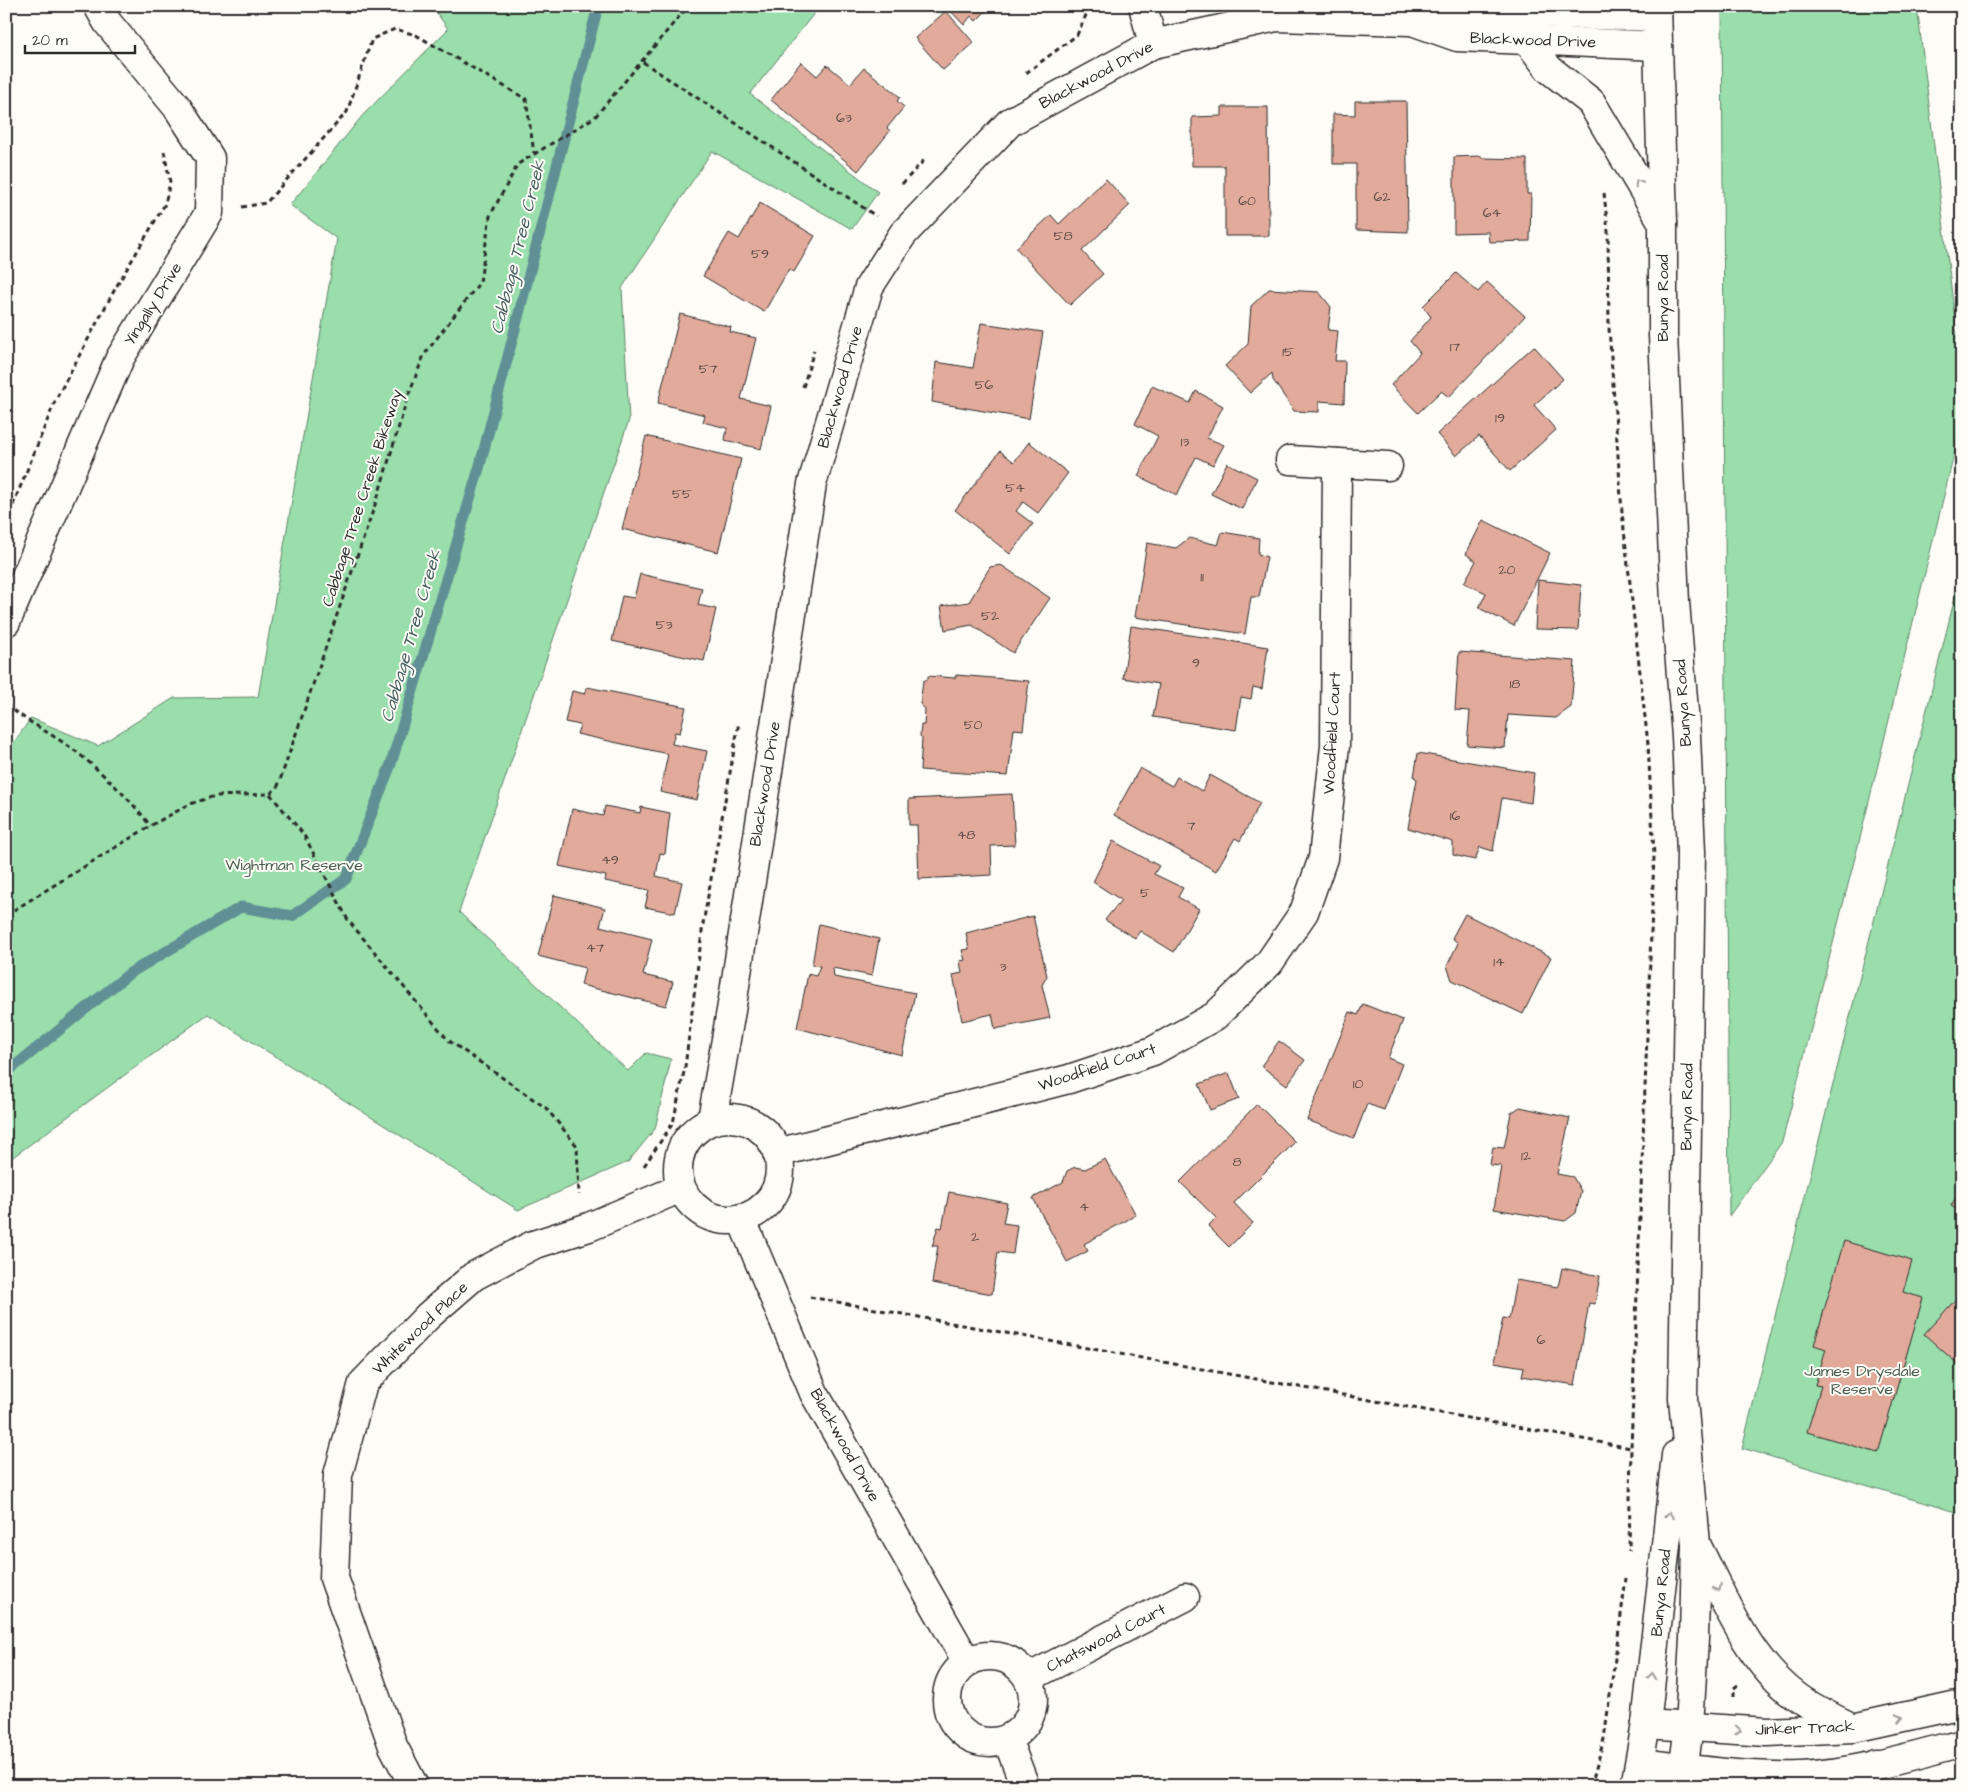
<svg xmlns="http://www.w3.org/2000/svg" width="1968" height="1792" font-family="'Architects Daughter',sans-serif">
	<rect width="100%" height="100%" fill="#fdfcf7"/>
	<filter id="ink" filterUnits="userSpaceOnUse"><feTurbulence type="fractalNoise" baseFrequency=".02" numOctaves="2"/><feDisplacementMap in="SourceGraphic" scale="10" xChannelSelector="R" yChannelSelector="G"/><feConvolveMatrix kernelMatrix="1 2 1 2 8 2 1 2 1" color-interpolation-filters="sRGB"/></filter>
	<g filter="url(#ink)">
		<!-- green -->
		<g fill="#99deab" stroke="#62846b">
			<path d="M432,6H820L750,94L878,192L852,229L712,151L622,288L629,420L459,912L628,1071L646,1053L671,1059L655,1129L628,1162L518,1210L208,1014L6,1162V754L31,718L98,746L174,698L258,697L337,239L290,205L363,115L448,29Z"/>
			<path d="M1722,6H1917L1962,377V422L1860,838L1782,1142L1729,1216Z"/>
			<path d="M1962,569V1514L1742,1448Z"/>
		</g>
		<g fill="none" stroke-linecap="round" stroke-linejoin="round">
			<!-- stream -->
			<path stroke="#609095" stroke-width="11" d="M6,1073L130,973L241,907L292,916L346,879L391,764L480,465L598,6"/>
		</g>
		<!-- building -->
		<g fill="#e2aa9a" stroke="#2b2b2b">
			<path d="M946,6H991L976,21L971,16L964,25Z"/>
			<path d="M946,11L974,43L943,70L915,38Z"/>
			<path d="M801,62L817,76L827,65L850,84L864,68L900,97L897,101L904,107L887,128L890,131L858,171L771,100Z"/>
			<path d="M1355,101H1406L1408,232L1356,230V164H1333V114L1355,115Z"/>
			<path d="M1222,107H1268L1269,236H1225V166H1192V117L1222,116Z"/>
			<path d="M1480,156L1482,158L1527,159V194H1531L1530,241L1489,242L1488,232L1454,233V157Z"/>
			<path d="M1106,179L1130,205L1082,251L1103,274L1070,305L1016,248L1051,215L1059,224Z"/>
			<path d="M760,203L815,236L794,272L789,269L764,312L703,276L729,233L739,239Z"/>
			<path d="M1456,273L1478,292L1487,282L1525,316L1449,397L1441,391L1418,413L1391,385L1420,353L1410,341L1431,317L1423,306Z"/>
			<path d="M1269,289L1319,292L1331,307L1328,330L1338,331L1335,361H1345L1344,403L1319,401V412L1294,411L1273,380L1272,373L1250,393L1225,366L1248,344L1251,306Z"/>
			<path d="M680,314L731,327L730,332L756,338L741,399L771,406L761,449L725,440L727,428L703,422L705,415L658,403Z"/>
			<path d="M981,323L1043,332L1029,419L932,402L936,362L973,368Z"/>
			<path d="M1534,346L1563,379L1534,405L1556,430L1510,471L1479,436L1456,456L1437,434Z"/>
			<path d="M1152,386L1190,403L1196,391L1223,406L1207,438L1224,445L1213,465L1196,457L1177,495L1138,476L1158,436L1135,424Z"/>
			<path d="M646,436L741,459L718,552L622,529Z"/>
			<path d="M1029,442L1068,473L1038,513L1023,502L1016,511L1033,524L1010,554L955,510L1000,451L1014,462Z"/>
			<path d="M1227,463L1257,478L1242,509L1211,494Z"/>
			<path d="M1483,520L1550,553L1514,626L1479,608L1486,593L1464,583L1476,561L1466,554Z"/>
			<path d="M1222,532L1259,538L1258,554L1267,557L1259,597H1251L1245,634L1135,617L1147,543L1176,548L1189,538L1218,545Z"/>
			<path d="M1001,565L1050,598L1013,653L972,625L945,630L941,606L969,602L990,567Z"/>
			<path d="M640,574L702,588L698,605L716,609L704,661L612,641L622,596L634,598Z"/>
			<path d="M1538,580L1581,585L1578,630L1535,629Z"/>
			<path d="M1131,626L1268,647L1262,689L1253,687L1251,699L1241,697L1236,730L1153,717L1159,684L1123,678Z"/>
			<path d="M1459,652L1575,661L1571,707L1556,718L1508,715L1505,748L1467,745L1470,711L1455,710Z"/>
			<path d="M956,675L1029,681L1023,730L1014,729L1008,776L920,770L922,738L920,736L921,725H924L925,709L920,704L923,681L928,679V676L955,678Z"/>
			<path d="M587,687L686,707L680,733L675,732L672,744L707,751L697,800L660,792L668,754L577,734L580,725L565,722L572,691L585,694Z"/>
			<path d="M1418,753L1534,773L1531,803L1502,798L1493,851L1480,847L1475,860L1453,855V842L1408,828L1417,779L1414,777Z"/>
			<path d="M1140,768L1172,786L1177,777L1202,791L1210,775L1260,803L1240,841L1235,838L1216,871L1114,815Z"/>
			<path d="M1012,794L1015,845L991,846L992,875L919,879L917,825H909V799Z"/>
			<path d="M605,806L640,813L641,807L670,813L665,854L660,853L656,876L682,882L675,913L645,907L649,890L605,881L606,876L559,866L572,809L603,816Z"/>
			<path d="M1113,841L1159,866L1154,874L1183,888L1178,897L1199,909L1174,952L1140,931L1135,938L1105,920L1121,900L1093,882Z"/>
			<path d="M554,895L605,908L600,926L652,939L643,975L673,982L666,1006L581,985L585,968L538,956Z"/>
			<path d="M1465,914L1551,957L1523,1014L1452,980L1447,966L1458,943L1452,938Z"/>
			<path d="M1033,916L1047,976L1042,985L1050,1018L995,1029L992,1014L962,1021L953,975L962,973L960,961L965,960L962,950L969,949L966,933Z"/>
			<path d="M819,924L879,939L872,976L833,968L834,977L915,993L902,1055L797,1028L808,974L816,976L820,966L812,965Z"/>
			<path d="M1363,1004L1403,1020L1388,1058L1402,1064L1384,1110L1367,1104L1354,1138L1307,1120L1350,1012L1358,1015Z"/>
			<path d="M1279,1041L1305,1060L1287,1085L1261,1066Z"/>
			<path d="M1229,1073L1239,1099L1210,1110L1199,1084Z"/>
			<path d="M1257,1104L1295,1142L1234,1203L1253,1223L1229,1247L1208,1226L1216,1218L1180,1182Z"/>
			<path d="M1520,1107L1570,1118L1557,1174L1573,1177L1581,1191L1576,1213L1565,1221L1494,1209L1501,1166L1490,1165L1493,1147L1504,1148L1511,1113Z"/>
			<path d="M1105,1159L1136,1215L1084,1244L1088,1251L1067,1262L1033,1198L1063,1182L1067,1171L1075,1167L1085,1169Z"/>
			<path d="M1962,1187V1212L1951,1206Z"/>
			<path d="M949,1192L1007,1203L1003,1223L1017,1225L1013,1254L998,1252L992,1294L932,1283L938,1246H932L938,1227L942,1228Z"/>
			<path d="M1844,1241L1912,1261L1903,1292L1923,1298L1878,1453L1807,1432L1821,1386L1815,1385L1826,1349L1814,1345Z"/>
			<path d="M1562,1268L1600,1276L1595,1304L1589,1303L1575,1385L1522,1376L1524,1367L1494,1362L1503,1318L1509,1319L1516,1280L1558,1287Z"/>
			<path d="M1957,1298L1962,1302V1368L1924,1334Z"/>
		</g>
		<g fill="none" stroke-linecap="round" stroke-linejoin="round">
			<!-- minor casing -->
			<g stroke="#2b2b2b" stroke-width="31">
				<g id="minor">
					<path d="M1143,6L1153,44"/>
					<path d="M1412,21L1457,37L1658,46"/>
					<path d="M1290,460L1388,466"/>
					<path d="M6,622L120,358L209,213L210,158L177,107L107,22L98,6"/>
					<circle cx="729" cy="1169" r="51"/>
					<path d="M712,1120L733,999L812,484L869,287L903,234L1010,122L1153,44L1276,17L1410,21L1460,11L1657,17"/>
					<path d="M777,1153L1069,1079L1153,1051L1215,1016L1269,963L1304,912L1323,858L1335,746L1337,463"/>
					<path d="M741,1218L814,1393L967,1662"/>
					<circle cx="990" cy="1699" r="43"/>
					<path d="M1028,1678L1185,1597"/>
					<path d="M1646,1724L1767,1732L1853,1728L1962,1704"/>
					<path d="M1007,1739L1025,1786"/>
					<path d="M1640,1763C1693,1769 1747,1778 1801,1776C1855,1773 1910,1757 1962,1743"/>
					<path d="M414,1786L393,1746L334,1578L338,1475L363,1383L428,1316L474,1276L533,1245L589,1227L681,1188"/>
				</g>
			</g>
			<!-- major casing -->
			<g stroke="#2b2b2b" stroke-width="31">
				<g id="major">
					<path d="M1657,6L1663,224V335L1675,602L1686,736L1691,852L1683,1399L1696,1544L1694,1639L1689,1727L1681,1786"/>
					<path d="M1529,12L1533,6"/>
					<path d="M1527,40L1549,69L1591,102L1663,223"/>
					<path d="M1698,1548C1725,1600 1747,1659 1796,1696C1813,1709 1833,1718 1853,1728"/>
					<path d="M1635,1786L1646,1724L1676,1455"/>
					<path d="M1851,1786L1876,1764"/>
				</g>
			</g>
			<!-- path -->
			<g stroke="#2b2b2b" stroke-width="3" stroke-dasharray="5 4" stroke-linecap="butt">
				<path d="M643,62L876,216"/>
				<path d="M1026,73L1077,35L1090,6"/>
				<path d="M902,184L925,159"/>
				<path d="M1604,193L1608,231L1609,328L1622,512L1648,744L1654,856L1631,1448L1629,1551"/>
				<path d="M242,207L266,203L347,112L372,39L395,29L416,35L526,99L534,153"/>
				<path d="M803,387L814,350"/>
				<path d="M6,522L56,399L115,289L165,204L170,182L164,151"/>
				<path d="M6,705C28,722 52,734 74,750C95,766 136,804 150,826"/>
				<path d="M270,794L304,835L348,920L448,1040L546,1108L577,1146L579,1195"/>
				<path d="M6,915L150,826L190,804L215,796L270,794L278,786L378,496L408,396L424,355L480,282L490,216L518,164L595,117L688,6"/>
				<path d="M644,1166L673,1123L685,1067L703,924L739,722"/>
				<path d="M810,1297L1631,1448"/>
				<path d="M1734,1697V1688L1738,1685"/>
				<path d="M1591,1786L1604,1739L1626,1578"/>
			</g>
			<!-- minor -->
			<use href="#minor" stroke="#fdfcf7" stroke-width="28"/>
			<!-- major -->
			<use href="#major" stroke="#fdfcf7" stroke-width="28"/>
		</g>
		<!-- one-way arrows -->
		<defs><path id="oneway-chevron" d="M-2-3.5L2.5 0L-2 3.5" fill="none" stroke-width="1.6" stroke-linecap="round" stroke-linejoin="round" transform="scale(1.25)"/></defs>
		<g stroke="#9e9e9b">
			<use href="#oneway-chevron" transform="translate(1638 183) rotate(-122)"/>
			<use href="#oneway-chevron" transform="translate(1669 1515) rotate(-83)"/>
			<use href="#oneway-chevron" transform="translate(1718 1588) rotate(63)"/>
			<use href="#oneway-chevron" transform="translate(1652 1676) rotate(-83)"/>
			<use href="#oneway-chevron" transform="translate(1900 1718) rotate(-12)"/>
			<use href="#oneway-chevron" transform="translate(1738 1730) rotate(3)"/>
		</g>
	</g>
	<g text-anchor="middle" dominant-baseline="central" stroke-width="4" stroke-linejoin="round" paint-order="stroke">
		<!-- number labels -->
		<g font-size="14" fill="#594b47">
			<text x="844" y="118">63</text>
			<text x="1382" y="197">62</text>
			<text x="1247" y="201">60</text>
			<text x="1492" y="213">64</text>
			<text x="1063" y="236">58</text>
			<text x="760" y="254">59</text>
			<text x="1455" y="347">17</text>
			<text x="1288" y="352">15</text>
			<text x="708" y="369">57</text>
			<text x="984" y="385">56</text>
			<text x="1500" y="418">19</text>
			<text x="1185" y="442">13</text>
			<text x="1015" y="488">54</text>
			<text x="682" y="494">55</text>
			<text x="1507" y="570">20</text>
			<text x="1202" y="577">11</text>
			<text x="990" y="616">52</text>
			<text x="664" y="625">53</text>
			<text x="1196" y="663">9</text>
			<text x="1515" y="684">18</text>
			<text x="973" y="725">50</text>
			<text x="1455" y="816">16</text>
			<text x="1191" y="826">7</text>
			<text x="966" y="835">48</text>
			<text x="610" y="860">49</text>
			<text x="1145" y="893">5</text>
			<text x="595" y="948">47</text>
			<text x="1499" y="962">14</text>
			<text x="1003" y="967">3</text>
			<text x="1358" y="1084">10</text>
			<text x="1526" y="1156">12</text>
			<text x="1237" y="1162">8</text>
			<text x="1084" y="1207">4</text>
			<text x="975" y="1237">2</text>
			<text x="1541" y="1340">6</text>
		</g>
		<!-- street labels -->
		<g font-size="16" fill="#2b2b2b" stroke="#fdfcf7">
			<text transform="translate(1533 40) rotate(2)">Blackwood Drive</text>
			<text transform="translate(1096 75) rotate(-28)">Blackwood Drive</text>
			<text transform="translate(1663 298) rotate(-90)">Bunya Road</text>
			<text transform="translate(153 304) rotate(-58)">Yingally Drive</text>
			<text transform="translate(840 387) rotate(-74)">Blackwood Drive</text>
			<text transform="translate(362 498) rotate(-72)">Cabbage Tree Creek Bikeway</text>
			<text transform="translate(1683 703) rotate(-94)">Bunya Road</text>
			<text transform="translate(1332 733) rotate(-87)">Woodfield Court</text>
			<text transform="translate(765 784) rotate(-81)">Blackwood Drive</text>
			<text transform="translate(1097 1067) rotate(-18)">Woodfield Court</text>
			<text transform="translate(1687 1107) rotate(-89)">Bunya Road</text>
			<text transform="translate(420 1328) rotate(-44)">Whitewood Place</text>
			<text transform="translate(845 1445) rotate(61)">Blackwood Drive</text>
			<text transform="translate(1661 1593) rotate(-84)">Bunya Road</text>
			<text transform="translate(1106 1638) rotate(-27)">Chatswood Court</text>
			<text transform="translate(1805 1728) rotate(-2)">Jinker Track</text>
		</g>
		<!-- park labels -->
		<g font-size="16" fill="#4c6151" stroke="#fdfcf7">
			<text x="294" y="865">Wightman Reserve</text>
			<text x="1862" y="1371">James Drysdale<tspan x="1862" dy="18">Reserve</tspan></text>
		</g>
		<!-- water labels -->
		<g font-size="18" font-style="italic" fill="#455e60" stroke="#fdfcf7">
			<text transform="translate(518 247) rotate(-76)">Cabbage Tree Creek</text>
			<text transform="translate(411 636) rotate(-74)">Cabbage Tree Creek</text>
		</g>
	</g>
	<!-- margin -->
	<rect width="1968" height="1792" fill="none" stroke="#fdfcf7" stroke-width="25"/>
	<rect x="12" y="12" width="1943" height="1767" fill="none" stroke="#2b2b2b" stroke-width="2" filter="url(#ink)"/>
	<!-- scale -->
	<path d="M25 45v8h110v-8" fill="none" stroke="#2b2b2b" stroke-width="2.5"/>
	<text x="32" y="45" font-size="15" fill="#2b2b2b" stroke="#fdfcf7" stroke-width="4" paint-order="stroke">20 m</text>
</svg>
